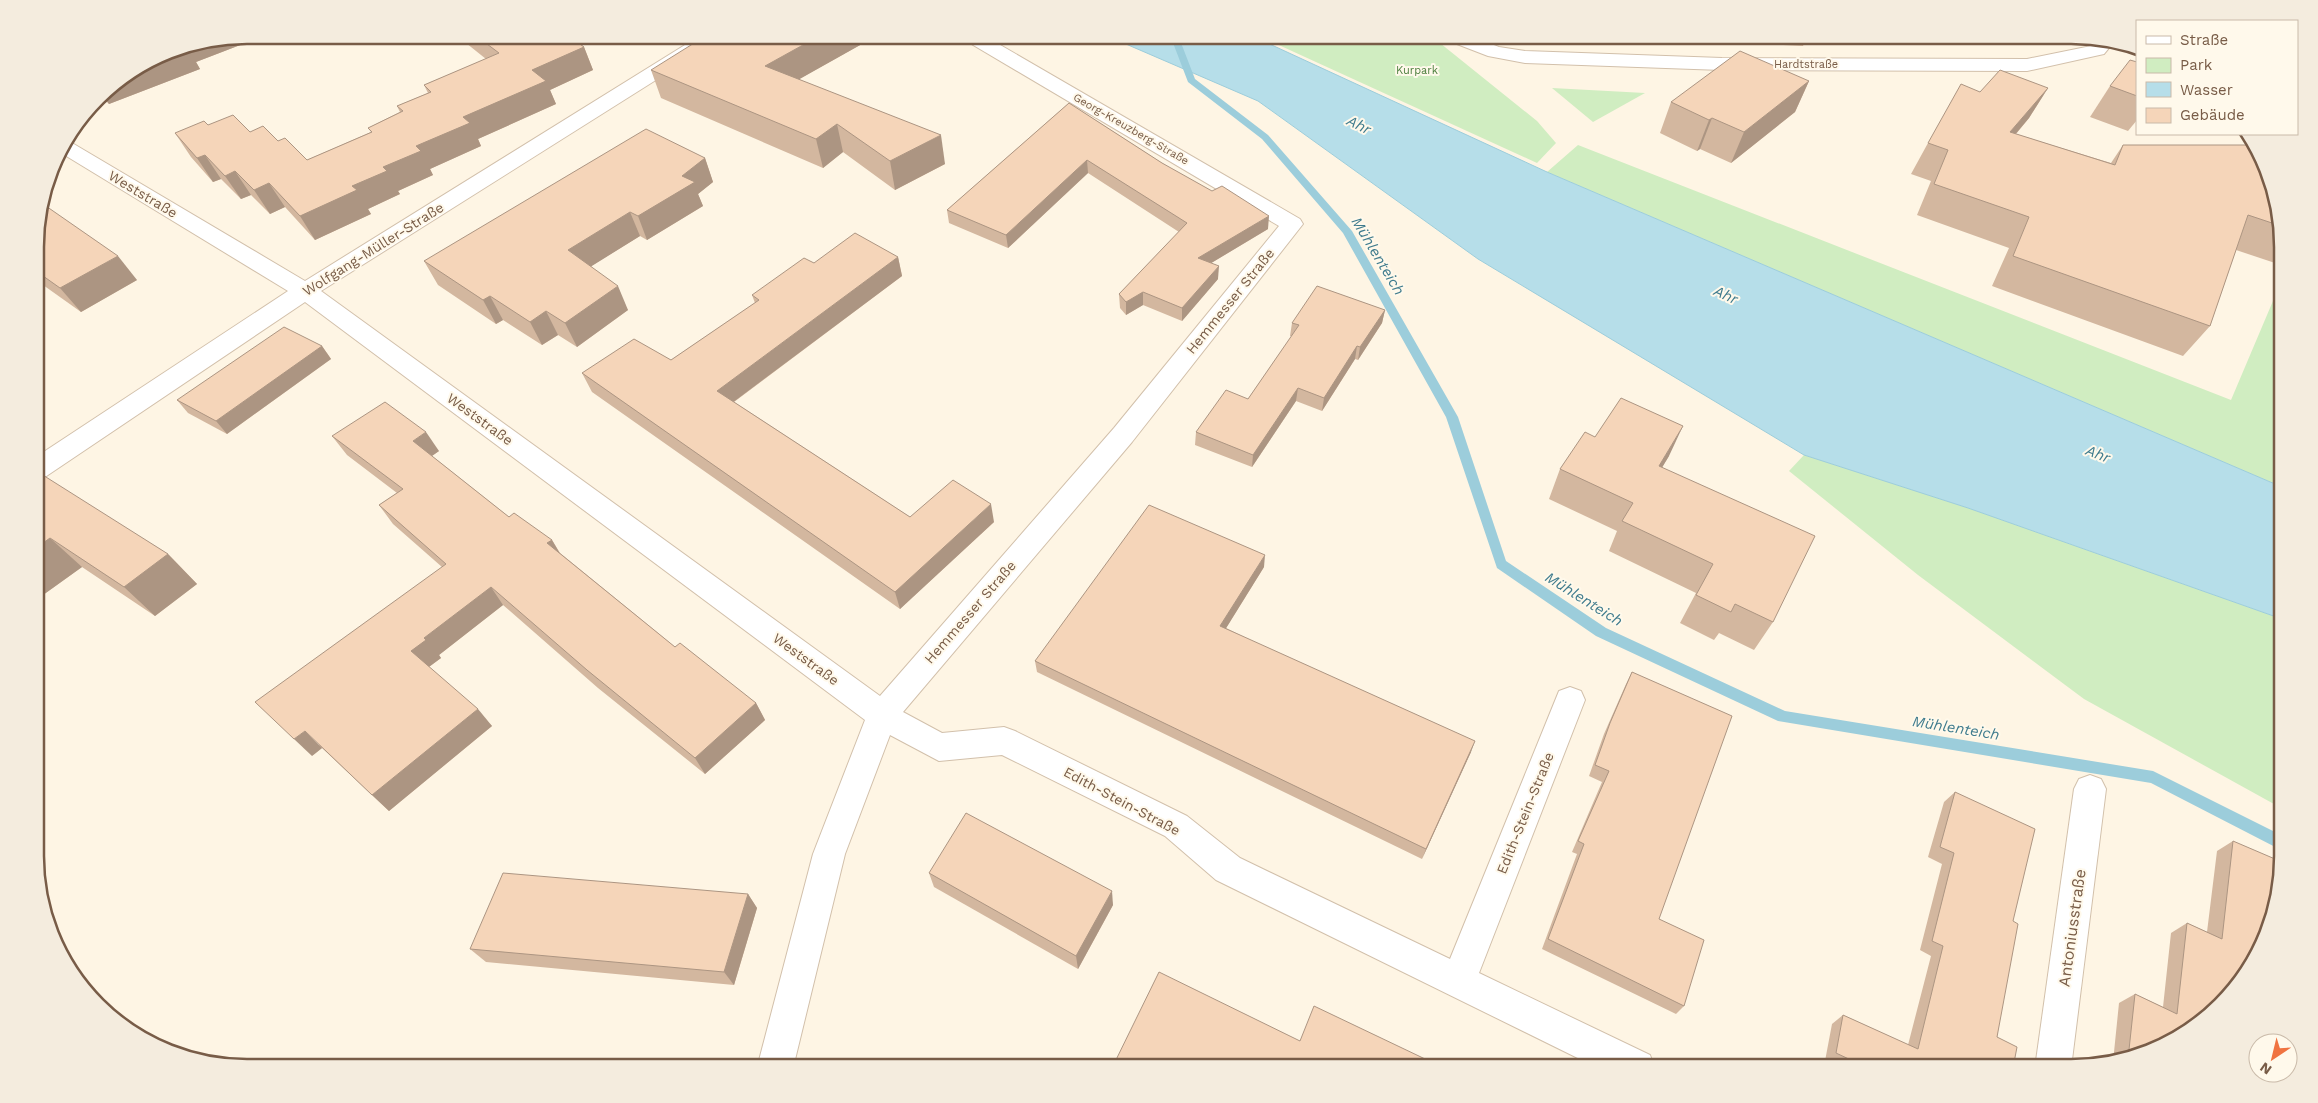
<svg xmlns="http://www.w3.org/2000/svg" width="2318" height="1103" font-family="'Work Sans',sans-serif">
	<rect width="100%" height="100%" fill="#fef5e4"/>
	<!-- green -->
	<g fill="#d0edc1">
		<path d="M1257,35H1430L1537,121L1556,143L1537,163Z"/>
		<path d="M1552,88L1645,93L1593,122Z"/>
		<path d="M1578,145L2231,400L2281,282L2282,487L1547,172Z"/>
		<path d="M1804,455L1968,508L2282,619L2283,809L2084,699L1918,575L1789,471Z"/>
	</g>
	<!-- water -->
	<path fill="#b6dee9" stroke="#9ccddb" d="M1105,35H1250L1547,172L2282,487V619L1968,508L1804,455L1478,259L1258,101Z"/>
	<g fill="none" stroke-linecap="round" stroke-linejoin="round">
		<!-- stream -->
		<path fill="#9ccddb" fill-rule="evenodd" d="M1170,35H1178L1195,79L1268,135L1352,231L1458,417L1506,561L1606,628L1785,711L2153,771L2283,836V851L2151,783L1778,721L1596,636L1497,568L1446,417L1343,233L1262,139L1188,82Z"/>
		<!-- minor casing -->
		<g stroke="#d2c0ab" stroke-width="2">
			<g id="minor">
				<path d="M701,35H723L721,39L321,291L880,696L1114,428L1279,226L963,39L961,35H983L1300,219L1303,224L1132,442L903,712L942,733L1004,727L1015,731L1187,816L1240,858L1450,959L1559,691L1570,687L1581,691L1585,700L1479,973L1650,1055L1655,1068H1598L1216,880L1165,836L1002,755L939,761L890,735L845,854L793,1068H757L813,854L865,720L305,302L45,477L36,480V457L288,291L58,151L67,140L305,281Z"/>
				<path d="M1442,35H1468L1499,47L1525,51L1722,58L2027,59L2091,46L2096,40L2113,43L2104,54L2027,71L1722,70L1525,63L1488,56L1444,39Z"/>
				<path d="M2090,775L2101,779L2106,789L2071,1068H2035L2074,789L2079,779Z"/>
			</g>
		</g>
		<!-- minor -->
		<use href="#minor" fill="#fff" fill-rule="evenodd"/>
	</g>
	<!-- wall -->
	<g fill="#d3b79f">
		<path d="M462,35H576L580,43L584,47L593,70L550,90L556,104L478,139L481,146L430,169L433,175L398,191L400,194L368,209L371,214L315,240L285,207L270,214L251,195L241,199L221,179L213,182L191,157L175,133L208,125L250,132L278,141L307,160L371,132L368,128L400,112L397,106L428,93L424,85L486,59L466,43Z"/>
		<path d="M878,35L799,79L945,164L895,190L843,152L823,168L661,98L651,70Z"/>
		<path d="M1573,35H1610V37Z"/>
		<path d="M1682,35H1808L1803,46L1684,40Z"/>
		<path d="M248,42L196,62L200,69L109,104L101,96L107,88Z"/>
		<path d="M2137,62V120L2128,131L2090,117L2110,86Z"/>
		<path d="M1809,81L1795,112L1731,163L1700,149L1697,151L1660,133L1671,102Z"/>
		<path d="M2048,88L2029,118L2016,134L2111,163L2123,145L2281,219V265L2236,250L2210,326L2183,356L1992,286L2009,248L1917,215L1931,181L1911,174L1928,143L1980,92Z"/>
		<path d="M1069,103L1162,163L1268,229L1211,263L1218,279L1182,321L1143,305L1126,315L1120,308L1119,294L1179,232L1088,173L1008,248L949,223L947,210Z"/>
		<path d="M705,158L713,182L698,194L703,206L647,240L640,236L591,266L628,310L577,347L558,335L542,345L503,320L496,324L438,285L424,261Z"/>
		<path d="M35,233L137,280L81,312L36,280Z"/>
		<path d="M898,257L902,276L734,402L910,517L994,522L900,609L592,392L582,373L671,360L755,303L752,295L814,263Z"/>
		<path d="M1385,310L1382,323L1358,360L1355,359L1322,411L1296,401L1252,467L1195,445L1196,432L1248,399L1292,336H1290L1292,323Z"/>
		<path d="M322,346L331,359L227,434L188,413L177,400Z"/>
		<path d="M332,436L439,451L432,456L509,517L552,540L560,553L675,647L756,703L765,720L705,774L598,688L503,605L439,655L441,658L429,667L492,726L389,811L322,748L312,756L442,567L393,524L379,505L397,493L347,455Z"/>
		<path d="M1595,437L1669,456L1662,467L1773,622L1754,650L1719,633L1714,640L1680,623L1696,593L1609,551L1617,531L1549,499L1560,469Z"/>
		<path d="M36,474L168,554L197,584L155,616L82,567L36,600Z"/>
		<path d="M1264,567L1226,628L1471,752L1422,859L1037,672L1035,661Z"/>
		<path d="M1632,672L1659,919L1684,1006L1676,1014L1542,949L1577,854L1572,852L1602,782L1589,776L1604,734L1626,684Z"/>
		<path d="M1955,792L2013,921L1997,1037L2013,1068H1840L1825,1061L1832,1024L1843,1015L1908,1045L1931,956L1920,950L1942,864L1928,857L1944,802Z"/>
		<path d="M2233,841L2267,937L2140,1057L2113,1062L2119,1003L2135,994L2163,1007L2171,933L2187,923L2207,932L2217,851Z"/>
		<path d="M929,873L1113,905L1078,969L934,887Z"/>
		<path d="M748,894L757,908L734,985L486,962L470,949Z"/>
	</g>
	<!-- shaded-wall -->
	<g fill="#ac9582">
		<path d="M574,35H576L581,48L584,47L593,70L550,90L556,104L478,139L481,146L430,169L433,175L398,191L400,194L368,209L371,214L315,240L300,216L383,167L463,117L532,70L570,37Z"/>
		<path d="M821,35H878L773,94L765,66Z"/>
		<path d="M244,36L248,42L196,62L200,69L109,104L102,94L107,88L134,71L184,47Z"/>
		<path d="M1809,81L1795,112L1731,163L1744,132Z"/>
		<path d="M2048,88L2029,118L1992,162L2010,132Z"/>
		<path d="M1712,118L1700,149L1697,151L1709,120Z"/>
		<path d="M837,124L843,152L823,168L816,139Z"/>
		<path d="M941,135L945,164L895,190L890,161Z"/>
		<path d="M205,155L221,179L213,182L197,158Z"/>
		<path d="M705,158L713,182L698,194L703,206L647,240L638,216L682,176Z"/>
		<path d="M1087,160L1088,173L1008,248L1006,235Z"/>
		<path d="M235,171L251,195L241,199L225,176Z"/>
		<path d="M269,183L285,207L270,214L254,190Z"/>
		<path d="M630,212L640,236L579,274L568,250Z"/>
		<path d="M1269,216L1268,229L1198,271V258Z"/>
		<path d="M118,256L137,280L81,312L60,288Z"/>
		<path d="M898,257L902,276L724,409L717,391Z"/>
		<path d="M1219,266L1218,279L1182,321V308Z"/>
		<path d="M618,286L628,310L577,347L565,323Z"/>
		<path d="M1143,292V305L1126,315V302Z"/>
		<path d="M490,296L503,320L496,324L483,300Z"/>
		<path d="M1385,310L1382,323L1358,360L1360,347Z"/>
		<path d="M546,311L558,335L542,345L530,322Z"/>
		<path d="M322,346L331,359L227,434L216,421Z"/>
		<path d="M1357,346L1355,359L1322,411L1324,398Z"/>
		<path d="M1298,388L1296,401L1252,467L1253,455Z"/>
		<path d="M36,402L45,412L36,418Z"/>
		<path d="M1683,426L1669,456L1645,496L1659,466Z"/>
		<path d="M426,432L439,451L426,460L413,441Z"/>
		<path d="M991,504L994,522L900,609L895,592Z"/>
		<path d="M50,538L82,567L36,600V548Z"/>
		<path d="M552,540L563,559L547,543Z"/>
		<path d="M168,554L197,584L155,616L124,587Z"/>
		<path d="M1265,555L1264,567L1220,638V626Z"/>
		<path d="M491,587L503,605L439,655L441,658L426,669L411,651L424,638Z"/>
		<path d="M756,703L765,720L705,774L695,758Z"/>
		<path d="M478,709L492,726L389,811L372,795Z"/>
		<path d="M305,731L322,748L312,756L294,739Z"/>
		<path d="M1475,741L1471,752L1422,859L1426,849Z"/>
		<path d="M1112,891L1113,905L1078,969L1076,956Z"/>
		<path d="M748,894L757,908L734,985L724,972Z"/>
	</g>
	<!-- building -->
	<g fill="#f5d5b9" stroke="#ac9582">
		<path d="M475,35H574L570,37L584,47L532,70L546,81L463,117L470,123L416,146L421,151L383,167L387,171L352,186L357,190L300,216L269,183L254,190L235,171L225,176L205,155L197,158L175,133L204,121L208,125L233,115L250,132L263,126L278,141L285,138L307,160L372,132L368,128L403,111L397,106L431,92L424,85L499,53Z"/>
		<path d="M707,35H821L765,66L941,135L890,161L837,124L816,139L651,70Z"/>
		<path d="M185,47L188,50L134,71L166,51Z"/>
		<path d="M1740,51L1809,81L1744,132L1712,118L1709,120L1671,102Z"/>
		<path d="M2130,60L2137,62V96L2110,86Z"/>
		<path d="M2000,70L2048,88L2010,132L2115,165L2123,145H2255L2267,166L2281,219V226L2248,215L2210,326L2013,256L2029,217L1934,184L1948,150L1928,143L1961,84L1980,92Z"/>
		<path d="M1069,103L1162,163L1212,191L1222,186L1269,216L1198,258L1219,266L1182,308L1143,292L1126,302L1119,294L1187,223L1087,160L1006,235L947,210Z"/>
		<path d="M646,129L705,158L682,176L695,182L638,216L630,212L568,250L618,286L565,323L546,311L530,322L490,296L483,300L424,261Z"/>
		<path d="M43,204L118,256L60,288L36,271L35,233Z"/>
		<path d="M855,233L898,257L717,391L910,517L953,480L991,504L895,592L582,373L634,339L671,360L759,300L752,295L804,258L814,263Z"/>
		<path d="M1317,286L1385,310L1360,347L1357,346L1324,398L1298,388L1253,455L1196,432L1226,390L1248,399L1299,325L1292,323Z"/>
		<path d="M284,327L322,346L216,421L177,400Z"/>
		<path d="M1621,398L1683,426L1659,466L1815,536L1773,622L1735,604L1731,612L1696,595L1713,564L1622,521L1633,503L1560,469L1585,432L1595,437Z"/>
		<path d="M385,402L426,432L413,441L509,517L514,513L552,540L547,543L675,647L680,643L756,703L695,758L587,670L491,587L424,638L426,640L411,651L478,709L372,795L305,731L294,739L255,702L446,564L379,505L403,489L332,436Z"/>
		<path d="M38,472L168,554L124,587L50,538L36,548V474Z"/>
		<path d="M1149,505L1265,555L1220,626L1475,741L1426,849L1035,661Z"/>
		<path d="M1632,672L1732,716L1659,919L1704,940L1684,1006L1548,939L1584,844L1578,841L1609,771L1595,765L1610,723Z"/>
		<path d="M1955,792L2035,829L2013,921L2018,924L1997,1037L2017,1047L2013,1068H1868L1836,1053L1843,1015L1918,1049L1943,946L1932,941L1954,853L1940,847Z"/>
		<path d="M966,813L1112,891L1076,956L929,873Z"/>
		<path d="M2233,841L2282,862L2267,937L2239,985L2189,1032L2140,1057L2128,1059L2135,994L2177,1014L2187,923L2222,939Z"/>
		<path d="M503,873L748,894L724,972L470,949Z"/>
		<path d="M1159,972L1300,1041L1314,1006L1444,1068H1112Z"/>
	</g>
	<g text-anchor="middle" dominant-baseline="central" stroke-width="4" stroke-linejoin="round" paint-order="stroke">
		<!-- far-street labels -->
		<g font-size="11" fill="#785c47" stroke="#fff9eb">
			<text x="1806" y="64">Hardtstraße</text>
			<text transform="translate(1131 129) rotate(30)">Georg-Kreuzberg-Straße</text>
		</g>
		<!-- far-park labels -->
		<g font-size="11" fill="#4d7f3e" stroke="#fff9eb">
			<text x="1417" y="70">Kurpark</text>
		</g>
		<!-- street labels -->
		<g font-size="14" fill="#785c47" stroke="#fff9eb">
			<text transform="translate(143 194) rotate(31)">Weststraße</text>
			<text transform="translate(373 249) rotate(-32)">Wolfgang-Müller-Straße</text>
			<text transform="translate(1230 301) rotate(-51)">Hemmesser Straße</text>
			<text transform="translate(480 419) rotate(36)">Weststraße</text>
			<text transform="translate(970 612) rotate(-49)">Hemmesser Straße</text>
			<text transform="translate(806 659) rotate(36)">Weststraße</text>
			<text transform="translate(1122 801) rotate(28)">Edith-Stein-Straße</text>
			<text transform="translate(1525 813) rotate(-68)">Edith-Stein-Straße</text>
		</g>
		<!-- water labels -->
		<g font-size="15" font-style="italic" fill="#3f7b8d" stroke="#fff9eb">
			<text transform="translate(1359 125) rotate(27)">Ahr</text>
			<text transform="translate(1378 256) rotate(59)">Mühlenteich</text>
			<text transform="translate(1726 295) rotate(24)">Ahr</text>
			<text transform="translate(2098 454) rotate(21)">Ahr</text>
			<text transform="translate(1584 599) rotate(32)">Mühlenteich</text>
			<text transform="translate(1956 728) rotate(9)">Mühlenteich</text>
		</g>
		<!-- near-street labels -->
		<g font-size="16" fill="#785c47" stroke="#fff9eb">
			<text transform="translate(2072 928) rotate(-82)">Antoniusstraße</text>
		</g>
	</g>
	<!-- crop -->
	<path d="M0 0H2318V1103H0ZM247 44H2071A203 203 0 0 1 2274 247V856A203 203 0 0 1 2071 1059H247A203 203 0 0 1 44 856V247A203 203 0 0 1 247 44Z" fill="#f4ecde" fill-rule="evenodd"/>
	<path fill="none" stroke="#785c47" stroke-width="2.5" d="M247 44H2071A203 203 0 0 1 2274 247V856A203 203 0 0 1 2071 1059H247A203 203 0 0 1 44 856V247A203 203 0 0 1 247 44Z"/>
	<!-- legend -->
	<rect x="2136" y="20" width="162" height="115" fill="#fff9eb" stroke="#c9baa9"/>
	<rect x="2146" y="36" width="25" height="8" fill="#ffffff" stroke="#c9baa9"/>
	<text x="2180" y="45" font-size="15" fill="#785c47">Straße</text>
	<rect x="2146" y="58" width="25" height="15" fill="#d0edc1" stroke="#c9baa9"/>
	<text x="2180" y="70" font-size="15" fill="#785c47">Park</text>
	<rect x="2146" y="82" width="25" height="15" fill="#b6dee9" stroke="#c9baa9"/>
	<text x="2180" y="95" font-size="15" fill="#785c47">Wasser</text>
	<rect x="2146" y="108" width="25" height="15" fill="#f5d5b9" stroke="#c9baa9"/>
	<text x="2180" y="120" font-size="15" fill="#785c47">Gebäude</text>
	<!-- north arrow -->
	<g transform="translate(2273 1058) rotate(215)"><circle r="24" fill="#fff9eb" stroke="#c9baa9"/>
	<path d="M0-4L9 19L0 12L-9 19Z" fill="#f07340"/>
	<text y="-8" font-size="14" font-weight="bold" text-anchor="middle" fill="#785c47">N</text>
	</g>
</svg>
